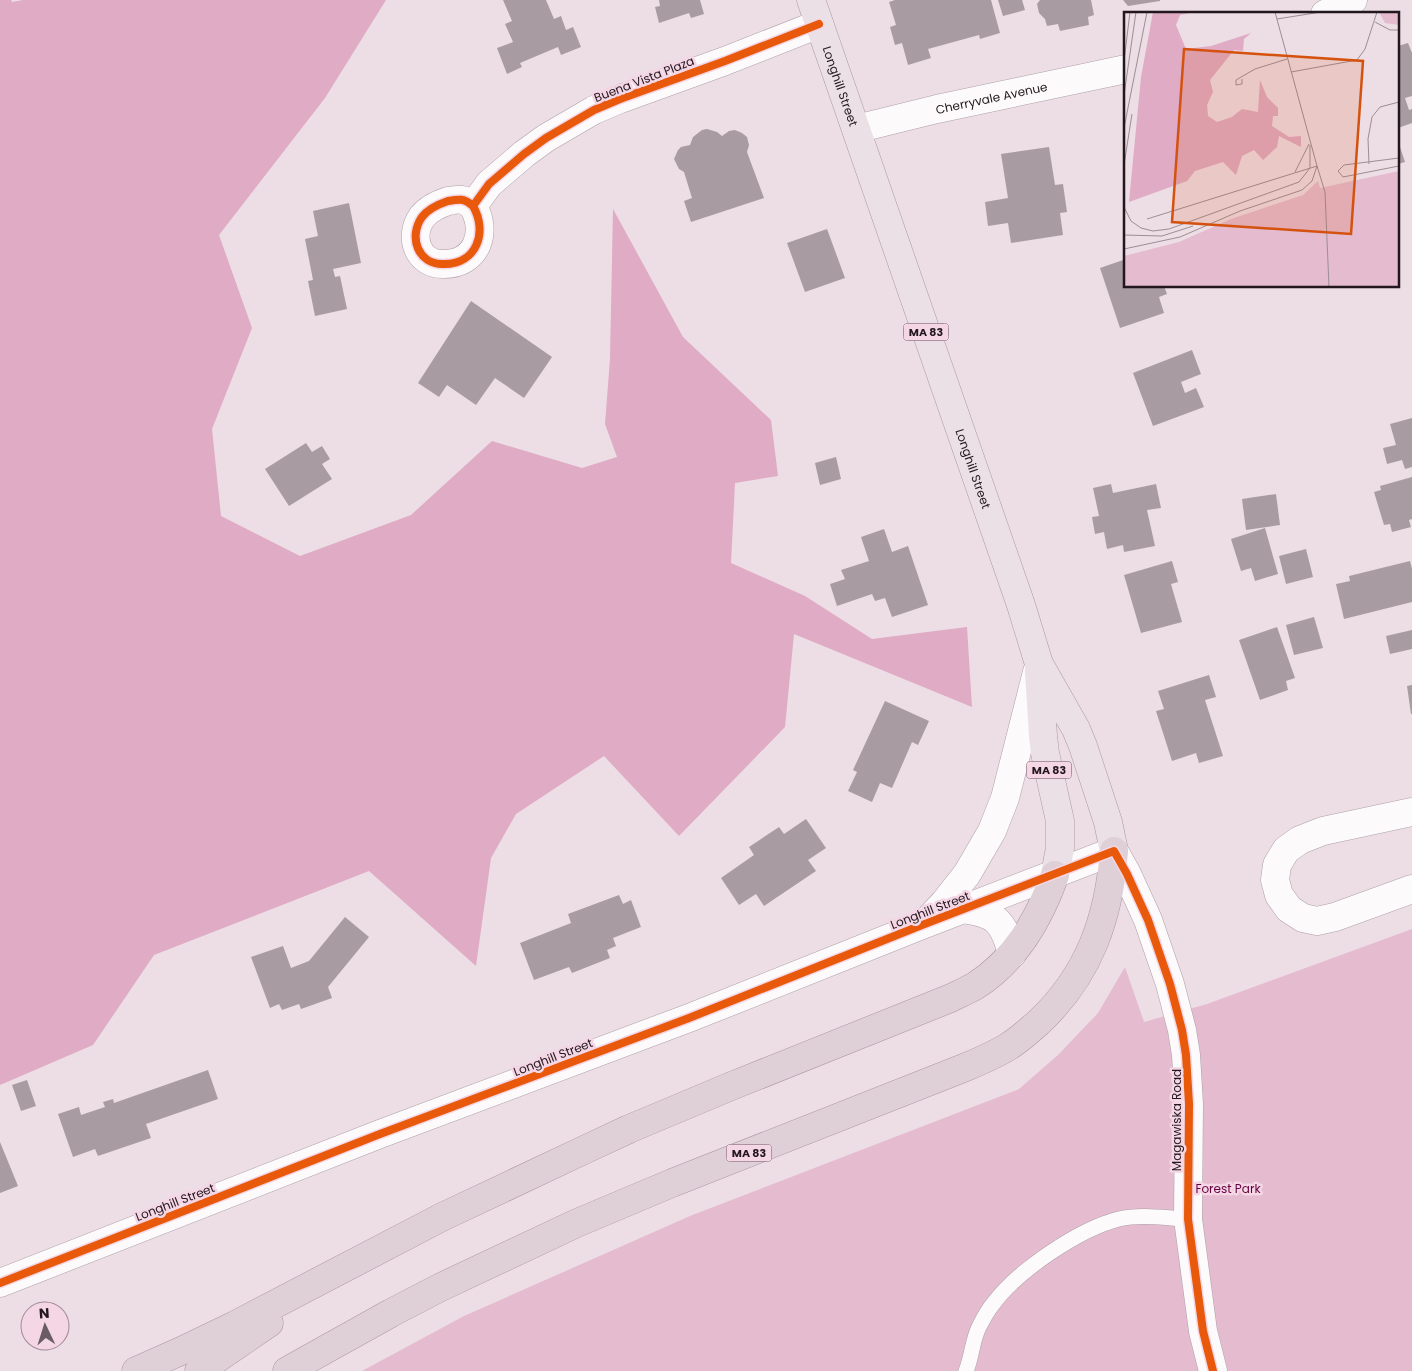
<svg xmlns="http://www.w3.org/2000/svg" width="1412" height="1371" font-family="Poppins,sans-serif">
	<rect width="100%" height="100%" fill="#eddde5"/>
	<!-- green -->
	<path fill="#e5bbcf" d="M1412,929V1371H362L464,1316L690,1216L1019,1089L1058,1055L1098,1013L1125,967L1144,1022L1207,1004Z"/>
	<!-- forest -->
	<path fill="#dfabc5" d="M0,0H11L12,2L23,0H386L325,98L219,235L252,328L212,429L221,516L300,556L411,515L492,441L582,468L617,457L605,424L610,359L613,209L683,337L771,420L778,476L735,483L731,563L805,596L872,639L967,627L972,707L794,634L785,727L679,836L604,756L516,814L491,858L476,966L369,871L154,955L93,1045L0,1085Z"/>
	<!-- building -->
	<g fill="#a89ca2">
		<path d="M503,0H546L554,19L561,16L566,30L573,27L581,47L561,55L558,47L520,63L522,67L507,74L497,48L513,42L505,24L512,21Z"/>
		<path d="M659,0H700L704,14L691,18L689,13L659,23L655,7L660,6Z"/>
		<path d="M895,0H991L1000,33L980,39L979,35L928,49L931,58L908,65L902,43L895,45L890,27L896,25L889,2Z"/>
		<path d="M998,0H1022L1025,10L1003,16Z"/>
		<path d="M1040,0H1091L1094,15L1088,17L1089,25L1060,31L1058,24L1047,26L1045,19L1039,13L1037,4Z"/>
		<path d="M1123,0H1160V1L1128,6Z"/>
		<path d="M1408,43L1412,53V96L1405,98L1409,110L1412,109V123L1398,128V46Z"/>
		<path d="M707,129L717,132L722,136L729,131L735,130L742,133L747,137L749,145L747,152L764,198L691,222L684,201L692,198L684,172L679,169L674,159L678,150L681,147L690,145L693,137L702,130Z"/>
		<path d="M1398,141L1405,162L1398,164Z"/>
		<path d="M1049,147L1055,185L1063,184L1067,212L1060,213L1063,235L1011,243L1008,223L988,226L985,202L1008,198L1001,154Z"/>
		<path d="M349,203L361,263L333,269L335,277L340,276L347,309L315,316L308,281L313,280L305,239L318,236L313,211Z"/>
		<path d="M827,229L845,278L805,292L787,243Z"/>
		<path d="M1126,259V286H1164L1167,294L1159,297L1164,313L1120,328L1100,268Z"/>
		<path d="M471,301L552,357L524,398L495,378L476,405L447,385L439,397L418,383Z"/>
		<path d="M1192,350L1201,374L1181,382L1185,393L1196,388L1204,407L1153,426L1133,373Z"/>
		<path d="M1412,418V467L1405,469L1402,460L1387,464L1383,448L1396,445L1390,424Z"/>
		<path d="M306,443L312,452L322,446L330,459L322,464L332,479L289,506L265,469Z"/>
		<path d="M836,457L841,479L820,485L815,463Z"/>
		<path d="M1412,477V519L1409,520L1411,527L1392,532L1390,524L1384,525L1374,492L1381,490L1380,486Z"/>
		<path d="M1111,484L1113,493L1156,484L1161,508L1147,510L1155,546L1124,552L1123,545L1107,549L1104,532L1095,534L1092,517L1099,516L1093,488Z"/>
		<path d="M1276,494L1280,525L1246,530L1242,499Z"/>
		<path d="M1265,528L1278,574L1255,581L1251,568L1241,571L1231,539Z"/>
		<path d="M884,529L892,552L908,546L928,605L892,617L885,598L875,601L872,594L837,606L830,584L845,579L841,570L869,561L861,537Z"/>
		<path d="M1306,549L1313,577L1286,584L1279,556Z"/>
		<path d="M1172,561L1178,582L1171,584L1182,622L1141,633L1124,575Z"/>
		<path d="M1410,561L1412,569V602L1344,619L1336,584L1350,581L1349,576Z"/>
		<path d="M1314,617L1323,648L1294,655L1286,625Z"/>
		<path d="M1277,627L1295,678L1286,681L1288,690L1260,700L1239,640Z"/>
		<path d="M1412,630V649L1390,654L1386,636Z"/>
		<path d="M1209,675L1216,697L1205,700L1223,756L1199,763L1196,753L1172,761L1156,711L1164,709L1158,691Z"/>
		<path d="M1412,685V714H1411L1407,686Z"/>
		<path d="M885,701L929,721L918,745L912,742L892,788L880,783L872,802L848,791L857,772L853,770Z"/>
		<path d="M806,819L826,848L808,860L816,871L764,906L756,894L739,905L721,878L754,855L749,847L779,827L784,834Z"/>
		<path d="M619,895L623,904L631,900L641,927L613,938L616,946L607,950L610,958L572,973L569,967L534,980L520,943L571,923L568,914Z"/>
		<path d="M345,917L369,937L328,987L332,998L301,1009L299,1004L282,1010L279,1004L270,1008L251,957L283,946L291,968L309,961Z"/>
		<path d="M208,1070L218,1099L146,1124L151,1138L98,1156L95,1149L73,1157L58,1114L79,1107L81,1115L105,1107L103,1102L113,1099L114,1103Z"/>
		<path d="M27,1080L36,1106L21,1111L12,1085Z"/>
		<path d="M0,1142L18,1186L0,1193Z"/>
	</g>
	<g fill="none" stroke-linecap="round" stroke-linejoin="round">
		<!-- lane casing -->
		<g stroke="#ada0a7" stroke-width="16">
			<path id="lane" d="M966,1371C972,1357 972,1341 979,1327C983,1319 987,1311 993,1304C1017,1271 1079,1229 1119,1219C1140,1214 1166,1218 1188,1219"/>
		</g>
		<!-- street casing -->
		<g stroke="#ada0a7" stroke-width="29">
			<g id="street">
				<path d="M1325,14L1353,0"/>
				<path id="s1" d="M856,129L937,109L1126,69"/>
				<path d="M473,206C488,232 477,264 444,264C418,265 408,237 422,217C428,209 439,204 448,201C459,199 464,198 473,206L489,184L524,154L546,138L594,110L620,99L725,61L819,24"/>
				<path d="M1412,812L1323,831L1300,840L1286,850L1277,865L1275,880L1279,895L1289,909L1303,918L1317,921L1335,917L1412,889"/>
				<path d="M963,909C996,913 1004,922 1012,954"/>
				<path d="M929,919L945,902L967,874L992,831L1005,798L1037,672"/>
				<path d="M0,1283L380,1134L689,1018L922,925L1114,851L1127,874L1148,920L1170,984L1182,1030L1186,1055L1189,1104L1188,1219L1203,1331L1213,1371"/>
			</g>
		</g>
		<!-- primary casing -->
		<g stroke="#ad97a2" stroke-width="29">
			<g id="primary">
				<path id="s2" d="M811,0L1021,605L1039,664L1076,729L1083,746L1108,822L1114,851"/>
				<path d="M1039,671L1043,736L1045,753L1060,821V848L1055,875"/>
			</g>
		</g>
		<!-- highway casing -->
		<g stroke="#ad97a2" stroke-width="29">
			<g id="highway">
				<path d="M136,1371L181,1351L235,1325L442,1217L584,1150L629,1129L729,1087L951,998C959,994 968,990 975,986C1016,960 1039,919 1055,875"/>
				<path d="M199,1371L269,1323"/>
				<path d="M287,1371L391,1313L439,1288L577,1223L672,1183L961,1069C976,1063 992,1056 1006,1048C1018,1041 1029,1031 1039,1022C1089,975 1109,918 1114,851"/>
			</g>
		</g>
		<!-- lane -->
		<use href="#lane" stroke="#fcfafb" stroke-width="15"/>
		<!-- street -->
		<use href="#street" stroke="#fcfafb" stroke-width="28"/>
		<!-- primary -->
		<use href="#primary" stroke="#ebe0e6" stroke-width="28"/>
		<!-- highway -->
		<use href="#highway" stroke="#dfcfd7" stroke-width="28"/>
		<!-- cycleway casing -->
		<g stroke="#f4d6e4" stroke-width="11">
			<g id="cycleway">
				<path d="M473,206C488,232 477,264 444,264C418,265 408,237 422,217C428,209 439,204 448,201C459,199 464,198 473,206L489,184L524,154L546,138L594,110L620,99L725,61L819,24"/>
				<path d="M0,1283L380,1134L689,1018L922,925L1114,851L1127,874L1148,920L1170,984L1182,1030L1186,1055L1189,1104L1188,1219L1203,1331L1213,1371"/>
			</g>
		</g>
		<!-- cycleway -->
		<use href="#cycleway" stroke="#e8590c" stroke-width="8"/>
	</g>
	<g text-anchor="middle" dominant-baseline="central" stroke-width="5" stroke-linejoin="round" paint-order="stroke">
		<!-- shield labels -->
		<g fill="#f4d6e4" stroke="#615058" stroke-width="1">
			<rect x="903.5" y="323.5" width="45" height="17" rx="4"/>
			<rect x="1026.5" y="761.5" width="45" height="17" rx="4"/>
			<rect x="726.5" y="1144.5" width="45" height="17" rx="4"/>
		</g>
		<g font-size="11" font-weight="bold" fill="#22171c">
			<text x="926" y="332">MA 83</text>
			<text x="1049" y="770">MA 83</text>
			<text x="749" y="1153">MA 83</text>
		</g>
		<!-- street labels -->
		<g font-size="12" fill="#22171c" stroke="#f4d6e4">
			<text transform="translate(644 79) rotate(-21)">Buena Vista Plaza</text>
			<text stroke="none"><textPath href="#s2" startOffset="91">Longhill Street</textPath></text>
			<text stroke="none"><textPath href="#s1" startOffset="139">Cherryvale Avenue</textPath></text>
			<text stroke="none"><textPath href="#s2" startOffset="496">Longhill Street</textPath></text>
			<text transform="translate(930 910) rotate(-21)">Longhill Street</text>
			<text transform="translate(553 1057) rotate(-21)">Longhill Street</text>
			<text transform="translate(1176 1120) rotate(-90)">Magawiska Road</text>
			<text transform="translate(175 1202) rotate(-21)">Longhill Street</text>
		</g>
		<!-- park labels -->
		<g font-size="12" fill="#660042" stroke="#f4d6e4">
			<text x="1228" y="1188">Forest Park</text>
		</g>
	</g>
	<!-- overview -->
	<g transform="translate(1124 12)">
		<rect width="275" height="275" fill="#eddde5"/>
		<path d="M255,0H275V13L261,11ZM275,159V275H0V244L55,230L107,207L179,183L194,169L196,176Z" fill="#e5bbcf"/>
		<path d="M29,0H70L56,3L52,13L62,37L87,34L127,21L120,27L119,39L110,38L86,68L89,80L83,93L84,104L93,110L108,105L118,97L134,100L136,68L143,85L154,96V104H149L148,114L165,125L177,124V135L155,124L153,135L139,148L130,138L118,144L112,163L99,150L71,159L63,169L5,190L17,65Z" fill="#dfabc5"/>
		<path fill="none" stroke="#9c8e95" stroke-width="1" d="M151,0L193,154M153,7L197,0M251,10L266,18H275M0,49L6,0M167,60L233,48L241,37L253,0M118,67V72L112,73V68L131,57L163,47M0,83L12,0M0,116L23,0M186,133V156M275,146L220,153L214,159L219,165L275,154M245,152L244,127L248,105L256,95L275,90M0,153L8,102M171,160L185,132M0,195L7,209L17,216L29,219L45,217L175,170L186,156M23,207L193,154L201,180L205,275M0,223L38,224L69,214M0,237L56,225L116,199L178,178L188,169L193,154"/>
		<path fill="#d4520e" fill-opacity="0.15" stroke="#d4520e" stroke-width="2.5" d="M60,37L239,49L227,222L48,210Z"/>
		<rect width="275" height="275" fill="none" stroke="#22171c" stroke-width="2.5"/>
	</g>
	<!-- north arrow -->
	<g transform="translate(45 1326) rotate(356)"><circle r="24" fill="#f4d6e4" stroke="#a08a94"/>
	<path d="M0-4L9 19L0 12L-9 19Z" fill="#695c62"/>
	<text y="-8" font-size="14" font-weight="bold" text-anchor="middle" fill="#22171c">N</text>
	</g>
</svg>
